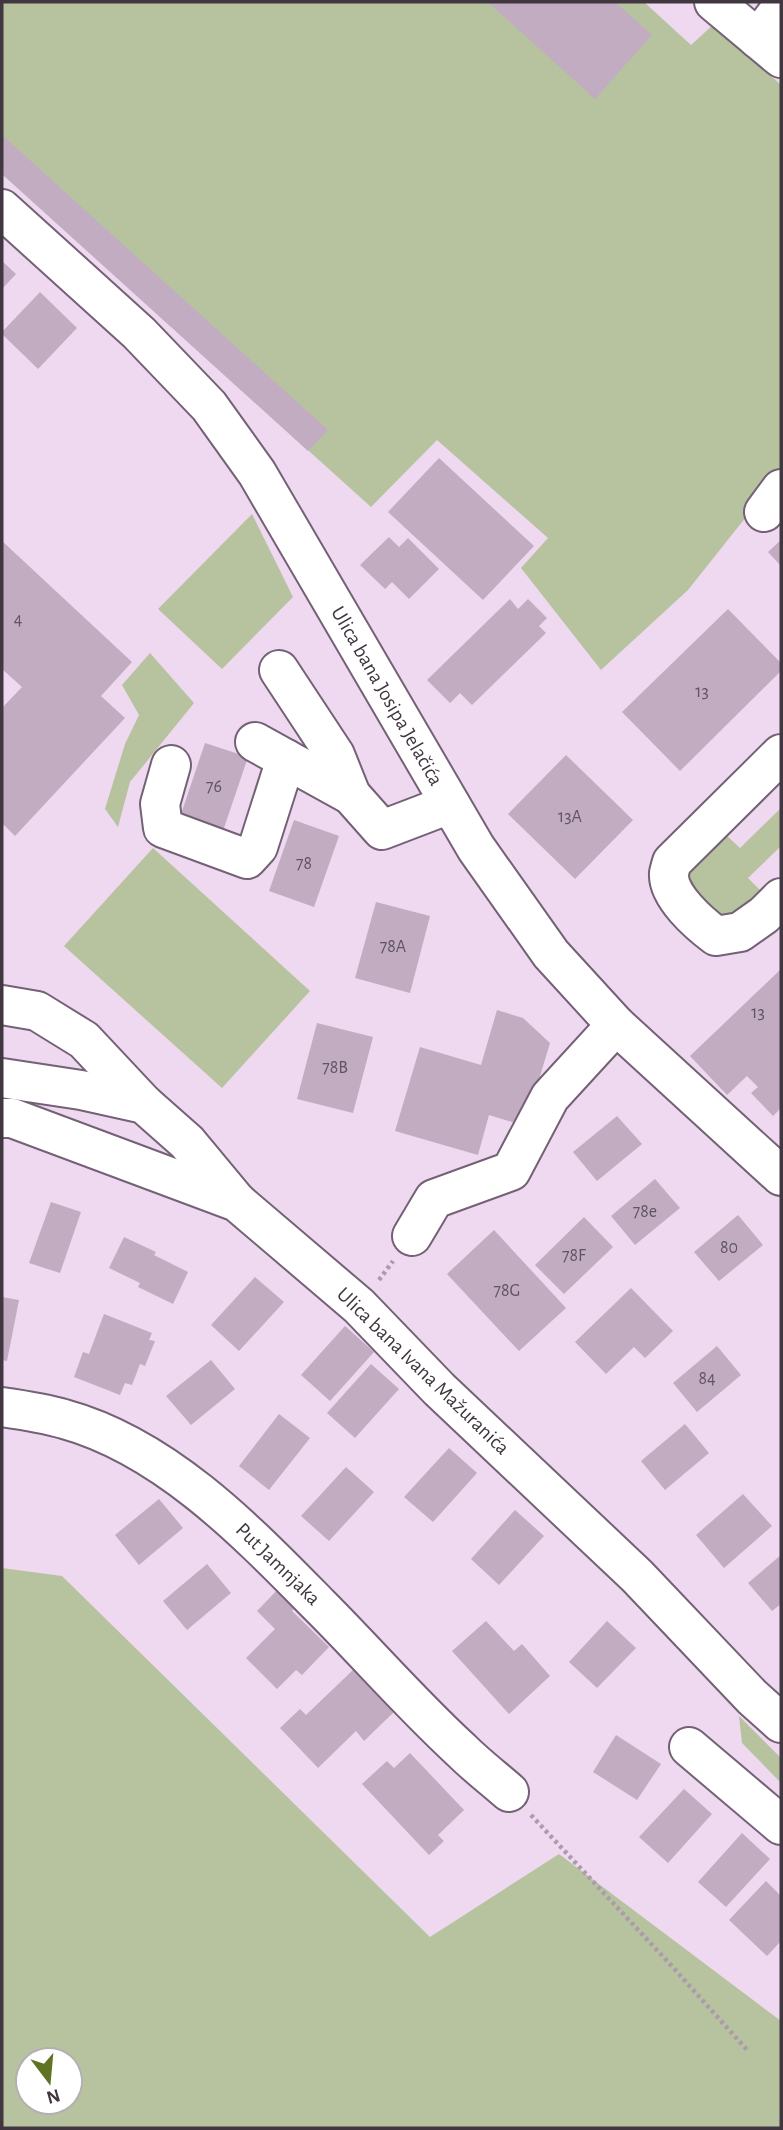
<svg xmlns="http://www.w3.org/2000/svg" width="783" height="2130" font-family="'Alegreya Sans',sans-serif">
	<rect width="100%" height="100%" fill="#eed9f0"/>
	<!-- green -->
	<g fill="#b7c39f" fill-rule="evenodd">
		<path d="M2,2H644L691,45L714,24L781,85V473L688,590L601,670L521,568L548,538L437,440L371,507L2,174Z"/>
		<path d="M252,514L293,597L222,669L158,609Z"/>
		<path d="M150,653L194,703L130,782L118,827L105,809L125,744L139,715L122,685Z"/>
		<path d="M781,808V846L748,878L763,893L727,918L710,913L688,880L693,862L724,833L740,848Z"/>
		<path d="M153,848L310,991L222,1088L64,946Z"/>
		<path d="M2,1568L62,1576L430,1937L559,1854L781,2021V2128H2ZM28,2060H70V2102H28Z"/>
		<path d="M739,1716L781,1758V1783L742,1743Z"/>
	</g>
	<!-- building -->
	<g fill="#c1acc2">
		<path d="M488,2H615L652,35L595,99Z"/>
		<path d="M2,135L328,430L308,451L2,174Z"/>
		<path d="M2,261L16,274L2,289Z"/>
		<path d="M40,292L77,328L38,369L2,334V332Z"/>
		<path d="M439,458L534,546L483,600L388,512Z"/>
		<path d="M389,537L399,547L408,538L439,569L409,599L392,582L385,589L360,565Z"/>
		<path d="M781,540V566L768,552Z"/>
		<path d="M2,541L132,662L101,696L125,718L15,836L2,823V708L22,687L2,669Z"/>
		<path d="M510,599L518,609L528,599L547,618L539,626L546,633L472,705L460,693L450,703L427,680Z"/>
		<path d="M728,609L781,663V671L680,771L622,712Z"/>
		<path d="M205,743L248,757L223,831L180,817Z"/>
		<path d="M566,755L633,820L575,879L508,814Z"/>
		<path d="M294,820L339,836L314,907L269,891Z"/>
		<path d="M376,902L430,916L410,993L355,978Z"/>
		<path d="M781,969V1108L773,1116L751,1093L758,1087L747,1076L727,1095L690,1056Z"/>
		<path d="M497,1010L523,1018L550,1043L525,1126L489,1115L478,1155L395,1131L420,1047L481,1065Z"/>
		<path d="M317,1023L373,1037L353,1113L297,1099Z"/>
		<path d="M617,1116L642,1144L597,1181L573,1152Z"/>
		<path d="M655,1179L680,1208L635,1245L611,1216Z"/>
		<path d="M51,1202L81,1212L60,1273L29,1263Z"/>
		<path d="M738,1215L763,1245L719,1281L694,1252Z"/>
		<path d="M584,1217L613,1247L564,1294L535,1265Z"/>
		<path d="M494,1230L566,1308L519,1351L447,1274Z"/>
		<path d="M124,1237L156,1252L154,1255L188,1272L173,1304L138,1287L140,1283L109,1268Z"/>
		<path d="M255,1277L284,1302L239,1351L211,1325Z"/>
		<path d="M631,1288L673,1331L645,1358L634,1347L606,1374L575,1342Z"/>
		<path d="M2,1297L19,1300L7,1361L2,1360Z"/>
		<path d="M104,1314L152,1333L149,1340L155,1341L145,1366L140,1364L132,1385L125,1383L120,1395L74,1377L83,1352L89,1354Z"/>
		<path d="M345,1326L374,1352L330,1401L301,1375Z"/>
		<path d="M717,1346L741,1375L697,1412L673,1383Z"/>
		<path d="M211,1360L235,1389L191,1425L166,1396Z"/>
		<path d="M371,1364L399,1389L355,1438L327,1413Z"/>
		<path d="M279,1414L310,1438L269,1490L239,1466Z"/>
		<path d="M685,1424L709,1453L665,1490L641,1461Z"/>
		<path d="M449,1448L477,1473L433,1522L404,1497Z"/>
		<path d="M346,1467L374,1492L329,1541L301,1516Z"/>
		<path d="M743,1494L772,1526L724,1568L696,1535Z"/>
		<path d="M159,1499L183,1528L139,1565L115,1535Z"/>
		<path d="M515,1510L544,1536L499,1585L471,1559Z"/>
		<path d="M781,1555V1604L772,1611L748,1583Z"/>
		<path d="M207,1564L231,1593L187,1630L163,1601Z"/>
		<path d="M282,1585L300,1602L292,1611L329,1647L302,1675L296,1670L277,1689L246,1658L275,1629L257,1611Z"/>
		<path d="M486,1621L514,1651L522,1644L550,1676L509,1714L452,1651Z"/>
		<path d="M607,1621L636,1648L597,1688L569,1662Z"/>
		<path d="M353,1670L394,1712L364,1741L356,1731L318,1768L280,1728L300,1709L306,1715Z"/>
		<path d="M616,1735L661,1764L637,1800L593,1772Z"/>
		<path d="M410,1753L464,1810L438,1835L444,1841L429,1855L362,1784L387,1761L394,1768Z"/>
		<path d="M684,1789L712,1814L668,1863L639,1837Z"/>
		<path d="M742,1833L770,1859L726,1907L698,1882Z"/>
		<path d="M766,1881L781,1896V1941L767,1956L729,1920Z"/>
	</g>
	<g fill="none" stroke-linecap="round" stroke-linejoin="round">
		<!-- minor casing -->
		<g stroke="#746175" stroke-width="42">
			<g id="minor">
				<path d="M714,2L781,58"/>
				<path d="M758,39L781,8"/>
				<path d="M2,209L139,333L209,406L257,473L476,848L551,954L616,1025L781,1176"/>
				<path d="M764,512L781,489"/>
				<path d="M279,670L335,755L351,795"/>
				<path d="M255,742L351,795L382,830L450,804"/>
				<path d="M781,754L672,862C671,865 670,869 669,873C667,896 700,924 716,936L740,932L764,915L781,898"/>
				<path d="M171,765L160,804L163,828L247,859L258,847L286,759"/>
				<path d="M2,1005L37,1011L84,1040L144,1104"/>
				<path d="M2,1078L81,1090L144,1104L187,1142L236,1201"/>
				<path d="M2,1118H12L237,1202L359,1306L439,1389L637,1576L752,1697L781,1723"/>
				<path d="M412,1236L434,1199L511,1171L550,1097L616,1025"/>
				<path d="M2,1407C23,1410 44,1413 64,1419C166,1447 248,1533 319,1605C367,1653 411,1704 461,1750C476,1765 493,1778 509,1792"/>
				<path d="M689,1747L781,1825"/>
			</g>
		</g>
		<!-- path -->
		<g stroke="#ab9bac" stroke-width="4.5" stroke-dasharray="3.5 3.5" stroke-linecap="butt">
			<path d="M379,1280L393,1261"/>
			<path d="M531,1815L669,1963L748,2051"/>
		</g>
		<!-- minor -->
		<use href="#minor" stroke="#fff" stroke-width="38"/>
	</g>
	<g text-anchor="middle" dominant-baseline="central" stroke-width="5" stroke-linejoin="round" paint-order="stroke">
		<!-- number labels -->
		<g font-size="18" fill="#605460">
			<text x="18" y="620">4</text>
			<text x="702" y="692">13</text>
			<text x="214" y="787">76</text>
			<text x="570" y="817">13A</text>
			<text x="304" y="864">78</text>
			<text x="393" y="947">78A</text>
			<text x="758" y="1013">13</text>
			<text x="335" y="1068">78B</text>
			<text x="645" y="1212">78e</text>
			<text x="729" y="1248">80</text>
			<text x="574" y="1256">78F</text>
			<text x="507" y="1291">78G</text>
			<text x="707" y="1379">84</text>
		</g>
		<!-- street labels -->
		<g font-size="21" fill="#403740" stroke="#fff">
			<text transform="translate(387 696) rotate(60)">Ulica bana Josipa Jelačića</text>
			<text transform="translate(423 1371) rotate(44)">Ulica bana Ivana Mažuranića</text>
			<text transform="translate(278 1564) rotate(44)">Put Jamnjaka</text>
		</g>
	</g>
	<!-- border -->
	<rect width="783" height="2130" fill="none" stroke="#403740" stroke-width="7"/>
	<!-- north arrow -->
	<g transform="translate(49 2081) rotate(164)"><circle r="33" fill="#ffffff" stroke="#b3afb3" stroke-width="2"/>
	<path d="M0-5L12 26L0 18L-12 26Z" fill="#5f7323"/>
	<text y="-10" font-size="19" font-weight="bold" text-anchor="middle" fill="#403740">N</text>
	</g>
</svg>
